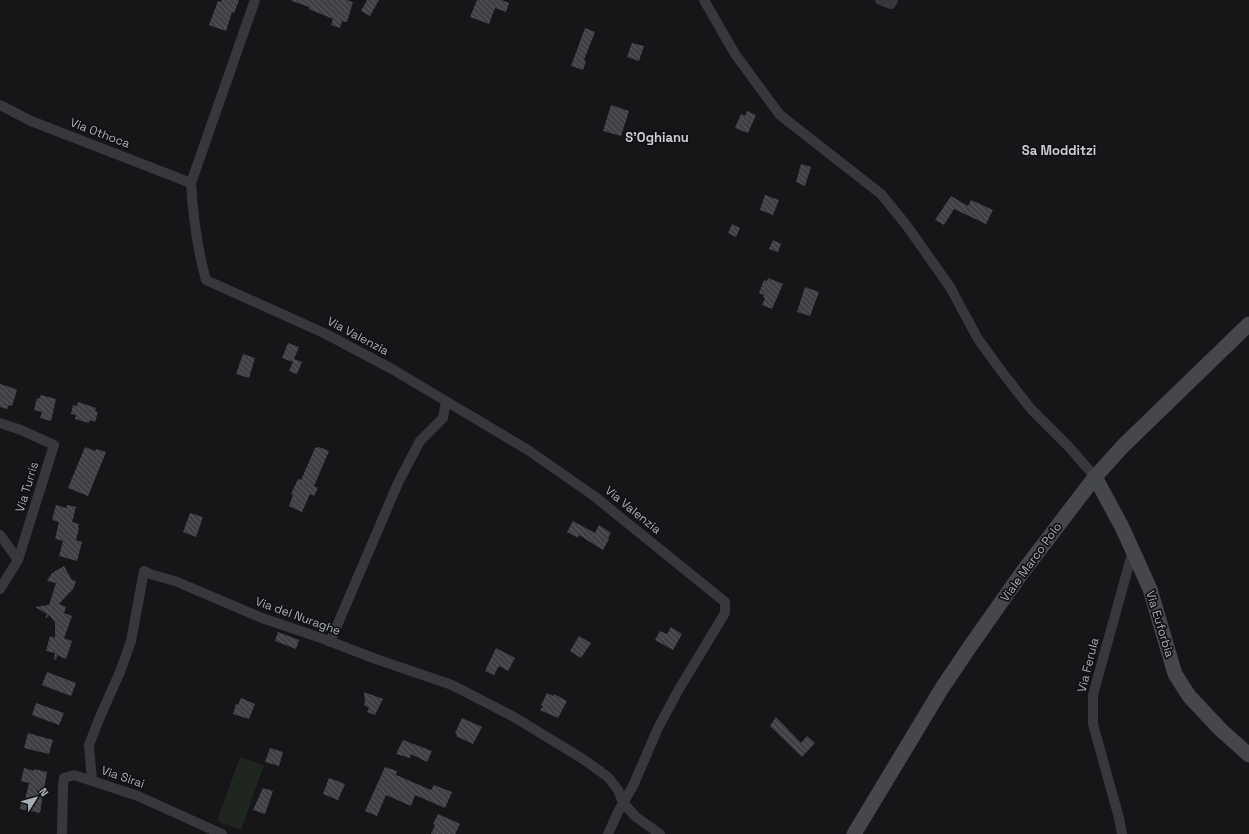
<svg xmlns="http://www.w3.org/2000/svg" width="1249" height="834" font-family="'Space Grotesk',sans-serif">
	<defs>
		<pattern id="building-back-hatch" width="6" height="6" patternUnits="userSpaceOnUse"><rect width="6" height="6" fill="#404145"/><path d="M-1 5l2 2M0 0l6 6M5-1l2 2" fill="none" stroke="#595a5e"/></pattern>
	</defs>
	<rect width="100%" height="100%" fill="#161618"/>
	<!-- green -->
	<path fill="#1e261f" d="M240,757L264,765L241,830L217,821Z"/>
	<!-- building -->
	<g fill="url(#building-back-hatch)">
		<path d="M222,0H239L234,13L232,12L226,31L209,25L218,1L221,2Z"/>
		<path d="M292,0H346L353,2L347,22L342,21L340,28L331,25L333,19L309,9V7L292,1Z"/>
		<path d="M367,0H379L370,16L361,11Z"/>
		<path d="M477,0H502L509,3L506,12L495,8L489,24L470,17Z"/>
		<path d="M585,28L595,32L584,60L586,61L583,70L571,66Z"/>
		<path d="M632,43L644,46L639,61L627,57Z"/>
		<path d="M611,105L629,111L621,136L603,131Z"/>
		<path d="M747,111L756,115L748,133L735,128L741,114L745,116Z"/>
		<path d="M801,164L811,167L805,186L796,182Z"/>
		<path d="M765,195L779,200L773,215L760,210Z"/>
		<path d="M951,196L968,206L971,200L993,210L986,224L954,209L944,225L935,220Z"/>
		<path d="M732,224L740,228L736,237L728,233Z"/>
		<path d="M773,240L781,244L778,252L769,249Z"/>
		<path d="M768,278L783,284L772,309L762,305L765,298L763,297L764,295L759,293L764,280L767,281Z"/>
		<path d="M805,287L819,292L810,316L797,312Z"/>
		<path d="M288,343L299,347L294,359L302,362L297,374L289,371L293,362L282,358Z"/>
		<path d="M243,354L255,358L249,378L236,374Z"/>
		<path d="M0,384L16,389L17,390L12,406L9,405L7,409L0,407Z"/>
		<path d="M41,395L56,399L51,421L40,418L42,412L34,410L37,398L39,399Z"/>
		<path d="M78,402L96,408L95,411L98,412L95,422L90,420L89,423L75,419L76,415L71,414L73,405L77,406Z"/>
		<path d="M85,447L95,451L96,449L106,452L88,496L68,488Z"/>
		<path d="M319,447L329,451L314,486L318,488L314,496L310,494L302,512L289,506L293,495L291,494L298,479L301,480L315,448Z"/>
		<path d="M56,505L66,508L67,505L76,507L72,522L79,524L78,528H79L76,540L82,542L77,561L59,556L63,541L55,539L59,522L52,520Z"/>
		<path d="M190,513L203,517L196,537L183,532Z"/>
		<path d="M573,521L595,533L599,525L611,533L608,538L609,539L603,550L579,535L578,538L567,532Z"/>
		<path d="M64,566L72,580L76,581L73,589L59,604L66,607L64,613L72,616L64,638L72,641L66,659L57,655L56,660L54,659L55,653L46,651L50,636L55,638V622L49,615L45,619L47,614L35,607L49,605L56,583L47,581L52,573Z"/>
		<path d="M671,627L682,634L673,650L655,640L660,631L667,634Z"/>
		<path d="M278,632L299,640L296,649L275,641Z"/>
		<path d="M579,636L591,643L581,658L570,651Z"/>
		<path d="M496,648L515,658L508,671L499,666L494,675L485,671Z"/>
		<path d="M47,672L76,683L71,696L42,685Z"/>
		<path d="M364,692L383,699L375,715L367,712L369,708L364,705L365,701Z"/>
		<path d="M547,693L553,696L554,694L567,701L558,718L540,710L543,706L541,705Z"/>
		<path d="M241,698L255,704L249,719L233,714L236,704L238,705Z"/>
		<path d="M36,703L64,713L59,725L32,715Z"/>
		<path d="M776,717L801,743L807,736L815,743L802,757L770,726Z"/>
		<path d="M462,718L482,727L473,744L456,736L457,734L455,733Z"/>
		<path d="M28,733L53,740L49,754L24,748Z"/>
		<path d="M403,740L432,751L427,762L411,754L410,758L396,754Z"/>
		<path d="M270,748L283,752L279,766L265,762Z"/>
		<path d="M385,767L397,771L396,775L431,790L434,785L452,792L445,808L415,795L411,806L386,795L377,816L365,811Z"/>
		<path d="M24,768L34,771V769L47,772L40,813L20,809L22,799L25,800L29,783L21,781Z"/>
		<path d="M329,778L345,784L338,800L323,794Z"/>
		<path d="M263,788L273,791L265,814L253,810Z"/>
		<path d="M438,814L460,824L455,834H431L435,825L433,824Z"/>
	</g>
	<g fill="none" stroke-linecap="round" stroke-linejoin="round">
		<!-- street -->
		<g stroke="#37383d" stroke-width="10">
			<path d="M255,0L191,183C193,216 197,248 206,280L326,334L392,369L528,450L594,496L725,602V613L679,689L658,728L633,786L618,812L608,834"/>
			<path d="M704,0L735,54L780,115L881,194L907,226L950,287L978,339L1002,372L1031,409L1069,447L1095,477"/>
			<path d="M880,0L891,4L893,0"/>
			<path d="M0,105L31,121L191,183"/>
			<path d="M0,423L21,430L54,445L18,560L0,589"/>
			<path d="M0,535L18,560"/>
			<path d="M330,642L398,483L420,441L443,418L446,402"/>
			<path d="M92,781L89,745L99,719L120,672L131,641L144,571L153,575L175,581L262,618L321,638L376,659L452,685L514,717L583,759L608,777L618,790L623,803L636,817L660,834"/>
			<path d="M62,834L63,787L64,778L74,775L138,796L222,834"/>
			<path d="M1122,834L1119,818L1093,724V695L1133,550"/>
		</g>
		<!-- secondary -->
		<g stroke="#45474d" stroke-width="15">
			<path d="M1095,477L1122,527L1150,589L1175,674L1189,696L1221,730L1249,755"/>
			<path d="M854,834L942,688L969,648L1021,574L1095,477L1123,446L1249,324"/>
		</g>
	</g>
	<g text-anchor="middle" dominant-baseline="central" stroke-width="3.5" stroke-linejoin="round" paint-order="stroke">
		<!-- street labels -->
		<g font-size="12" fill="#a8adb8" stroke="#111113">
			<text transform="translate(100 133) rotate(21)">Via Othoca</text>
			<text transform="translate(358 336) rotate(28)">Via Valenzia</text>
			<text transform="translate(27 487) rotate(-73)">Via Turris</text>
			<text transform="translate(633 510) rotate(39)">Via Valenzia</text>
			<text transform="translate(1031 562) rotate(-54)">Viale Marco Polo</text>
			<text transform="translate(298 616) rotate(20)">Via del Nuraghe</text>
			<text transform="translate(1160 624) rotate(73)">Via Euforbia</text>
			<text transform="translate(1088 665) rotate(-76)">Via Ferula</text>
			<text transform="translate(123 777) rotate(19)">Via Sirai</text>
		</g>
		<!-- neighbourhood labels -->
		<g font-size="13" font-weight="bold" fill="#c9ccd4" stroke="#111113">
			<text x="657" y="137">S'Oghianu</text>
			<text x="1059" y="150">Sa Modditzi</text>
		</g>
	</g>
	<!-- north arrow -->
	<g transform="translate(36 798) rotate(53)" stroke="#111113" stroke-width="3" paint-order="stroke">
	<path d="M0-3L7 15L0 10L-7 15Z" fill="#a8adb8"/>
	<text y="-6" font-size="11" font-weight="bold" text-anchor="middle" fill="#a8adb8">N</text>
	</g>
</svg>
